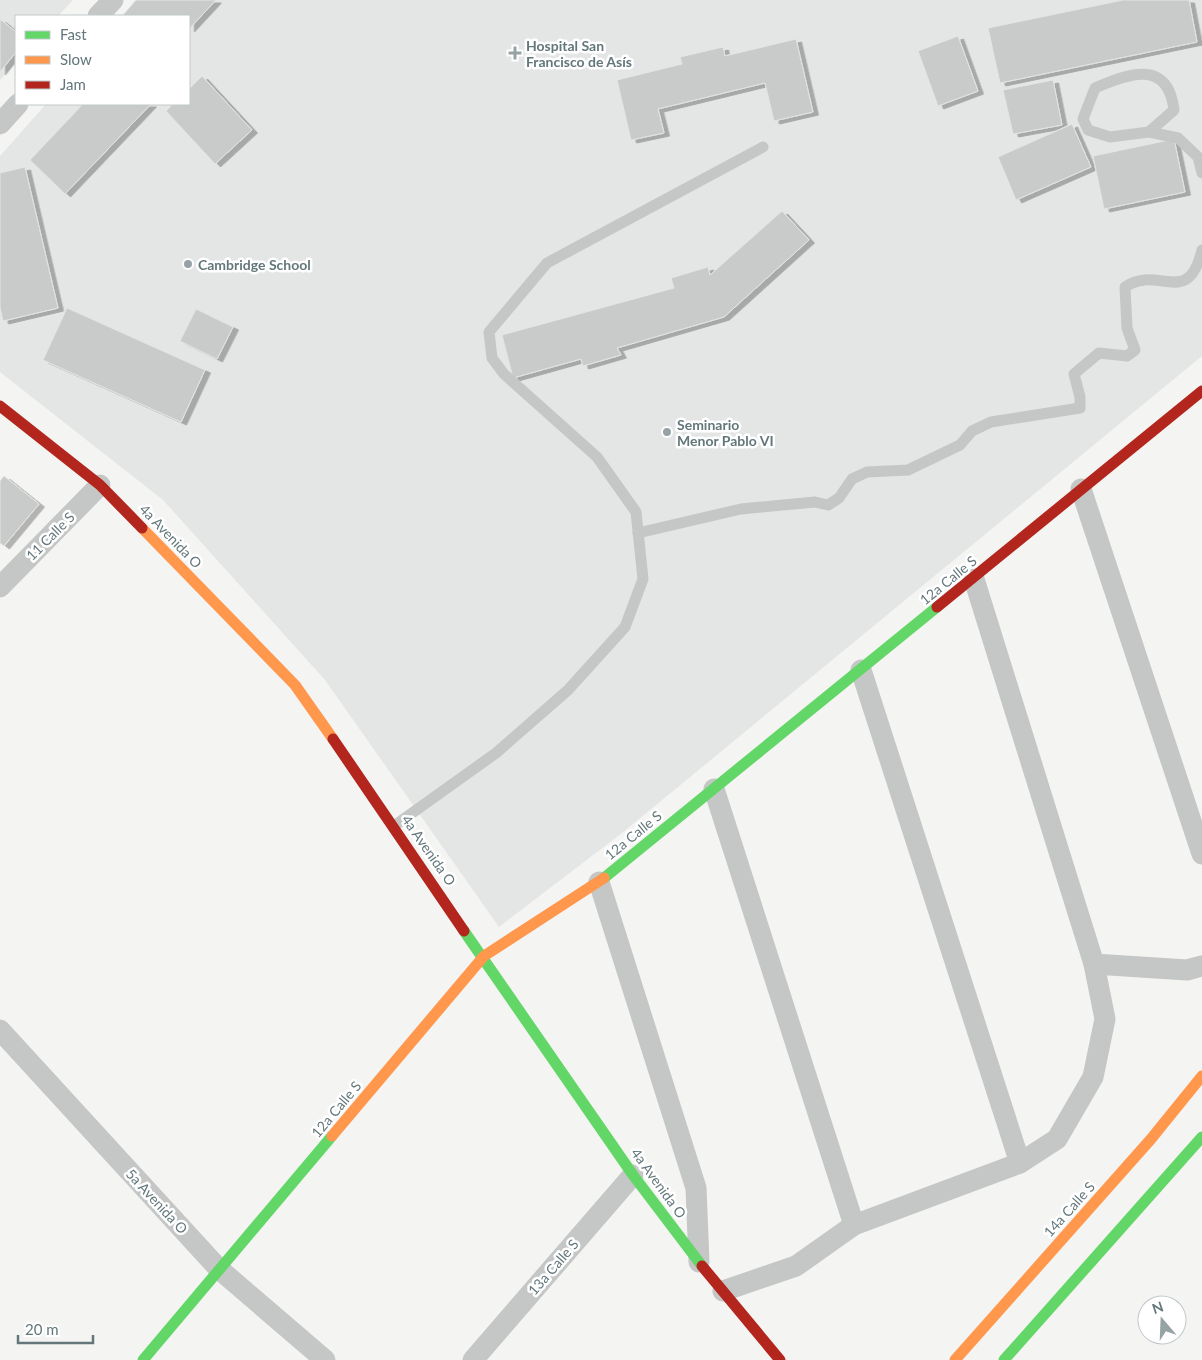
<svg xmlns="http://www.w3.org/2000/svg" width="1202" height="1360" font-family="Lato,sans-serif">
	<defs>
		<filter id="shadow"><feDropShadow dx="5.5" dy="3" stdDeviation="0" flood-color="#0004"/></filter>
	</defs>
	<rect width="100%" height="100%" fill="#f4f4f3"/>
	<!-- built -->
	<g fill="#e4e5e5">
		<path d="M0,0H73L58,16H16V62L0,80Z"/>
		<path d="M138,0H1202V356L622,833L499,927L325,680L163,500L0,372V156L46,104H189V16H123Z"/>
	</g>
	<!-- building -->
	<g fill="#c9cbcb" stroke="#e4e4e3" filter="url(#shadow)">
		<path d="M136,0H216L189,29V16H124L123,15Z"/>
		<path d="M1123,0H1189L1197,42L1000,83L988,28Z"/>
		<path d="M0,19L16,32V52L0,72Z"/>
		<path d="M958,36L978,91L938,106L918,51Z"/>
		<path d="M796,39L813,112L774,121L765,83L658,109L664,133L631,140L617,80L682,64L680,57L723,47L725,56Z"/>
		<path d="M202,76L252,130L215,164L166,111L173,104H189V89Z"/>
		<path d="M1053,80L1062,125L1013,134L1003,90Z"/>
		<path d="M83,104H151L65,194L30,160Z"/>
		<path d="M1072,124L1091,167L1016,200L998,157Z"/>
		<path d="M1174,139L1185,192L1104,209L1093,156Z"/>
		<path d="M25,167L58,308L3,321L0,307V173Z"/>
		<path d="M782,211L809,240L724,317L617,348L621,355L583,366L581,359L513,378L502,335L674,288L671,278L708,267L710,275Z"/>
		<path d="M67,308L205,370L181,422L43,360Z"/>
		<path d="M196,309L233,327L217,359L180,341Z"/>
		<path d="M4,476L39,504L4,546L0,543V481Z"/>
	</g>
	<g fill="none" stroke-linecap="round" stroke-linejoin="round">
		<!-- lane -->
		<g stroke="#c5c7c7" stroke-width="11">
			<path d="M1149,132L1174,110C1168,59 1129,73 1095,88L1083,119L1088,130L1110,137L1149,132L1178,138L1198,157L1202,173"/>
			<path d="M638,533L741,509L815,502L828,505L839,498L852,479L867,472L908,470L960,445L972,431L991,422L1080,408V397L1074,374L1099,353L1127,356L1135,350L1127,328L1125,287C1158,264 1188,309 1202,250"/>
			<path d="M394,826L496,753L568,690L625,627L643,579L636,512L597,457L504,374L492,358L489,332L547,263L763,147"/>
		</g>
		<!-- street -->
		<g stroke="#c5c7c7" stroke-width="21">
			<path d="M98,16L113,0"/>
			<path d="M0,124L18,104"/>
			<path d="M1081,489L1202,854"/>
			<path d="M974,579L1094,964"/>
			<path d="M0,587L100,485"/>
			<path d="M861,670L1020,1163"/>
			<path d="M714,789L854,1225"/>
			<path d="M599,882L696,1188L699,1262"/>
			<path d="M0,1030L219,1269L325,1360"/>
			<path d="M723,1291L796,1266L854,1225L1020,1163L1057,1139L1093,1077L1105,1019L1094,964L1187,970L1202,966"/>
			<path d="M473,1360L633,1175"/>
		</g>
		<!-- fast -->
		<g stroke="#63d668" stroke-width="11">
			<path d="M604,878L937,607"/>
			<path d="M464,931L633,1175L702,1266"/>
			<path d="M143,1360L332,1136"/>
			<path d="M1004,1360L1202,1137"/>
		</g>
		<!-- slow -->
		<g stroke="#ff974d" stroke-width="11">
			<path d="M142,528L295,685L333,739"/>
			<path d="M332,1136L484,956L604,878"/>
			<path d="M955,1360L1151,1139L1202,1076"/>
		</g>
		<!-- jam -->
		<g stroke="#b3261e" stroke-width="11">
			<path d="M0,406L100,485L142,528"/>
			<path d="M937,607L1202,391"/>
			<path d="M333,739L464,931"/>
			<path d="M702,1266L780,1360"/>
		</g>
	</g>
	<!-- markers -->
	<g fill="#96a3a5" stroke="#fff" stroke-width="2">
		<path d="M512.5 45.5h5v5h5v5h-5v5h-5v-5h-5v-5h5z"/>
		<circle cx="188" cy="264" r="5"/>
		<circle cx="667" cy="432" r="5"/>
	</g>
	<g text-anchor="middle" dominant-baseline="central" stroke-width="5" stroke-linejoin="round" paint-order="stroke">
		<!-- poi labels -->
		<g font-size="14" font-weight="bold" fill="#63777b" stroke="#fff" text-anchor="start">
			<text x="526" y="45">Hospital San<tspan x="526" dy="16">Francisco de Asís</tspan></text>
			<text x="198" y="264">Cambridge School</text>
			<text x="677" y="424">Seminario<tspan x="677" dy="16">Menor Pablo VI</tspan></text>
		</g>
		<!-- street labels -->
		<g font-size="14" fill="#63777b" stroke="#fff">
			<text transform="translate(50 536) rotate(-45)">11 Calle S</text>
			<text transform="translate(171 536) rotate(46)">4a Avenida O</text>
			<text transform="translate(948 580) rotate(-39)">12a Calle S</text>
			<text transform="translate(633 835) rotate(-39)">12a Calle S</text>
			<text transform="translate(429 850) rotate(55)">4a Avenida O</text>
			<text transform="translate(336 1109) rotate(-50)">12a Calle S</text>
			<text transform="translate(659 1183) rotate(54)">4a Avenida O</text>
			<text transform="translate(157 1201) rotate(47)">5a Avenida O</text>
			<text transform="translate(1069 1209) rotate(-48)">14a Calle S</text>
			<text transform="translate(553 1267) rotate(-49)">13a Calle S</text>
		</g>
	</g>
	<!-- legend -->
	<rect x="15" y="15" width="175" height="90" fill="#ffffff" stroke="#c1c9ca"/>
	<rect x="25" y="31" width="25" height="8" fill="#63d668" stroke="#c1c9ca"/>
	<text x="60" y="40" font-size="15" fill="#63777b">Fast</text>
	<rect x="25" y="56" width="25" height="8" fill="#ff974d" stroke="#c1c9ca"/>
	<text x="60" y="65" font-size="15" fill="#63777b">Slow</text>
	<rect x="25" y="81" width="25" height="8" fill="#b3261e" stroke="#c1c9ca"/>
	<text x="60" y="90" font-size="15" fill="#63777b">Jam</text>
	<!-- north arrow -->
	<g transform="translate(1162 1320) rotate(341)"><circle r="24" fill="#ffffff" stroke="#c1c9ca"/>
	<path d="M0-4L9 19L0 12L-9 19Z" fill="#96a3a5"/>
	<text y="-8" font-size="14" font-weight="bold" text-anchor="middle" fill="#63777b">N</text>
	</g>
	<!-- scale -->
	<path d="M18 1335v8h75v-8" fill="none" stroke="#63777b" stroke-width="2.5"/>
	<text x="25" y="1335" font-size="15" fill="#63777b" stroke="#ffffff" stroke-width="4" paint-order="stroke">20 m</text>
</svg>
